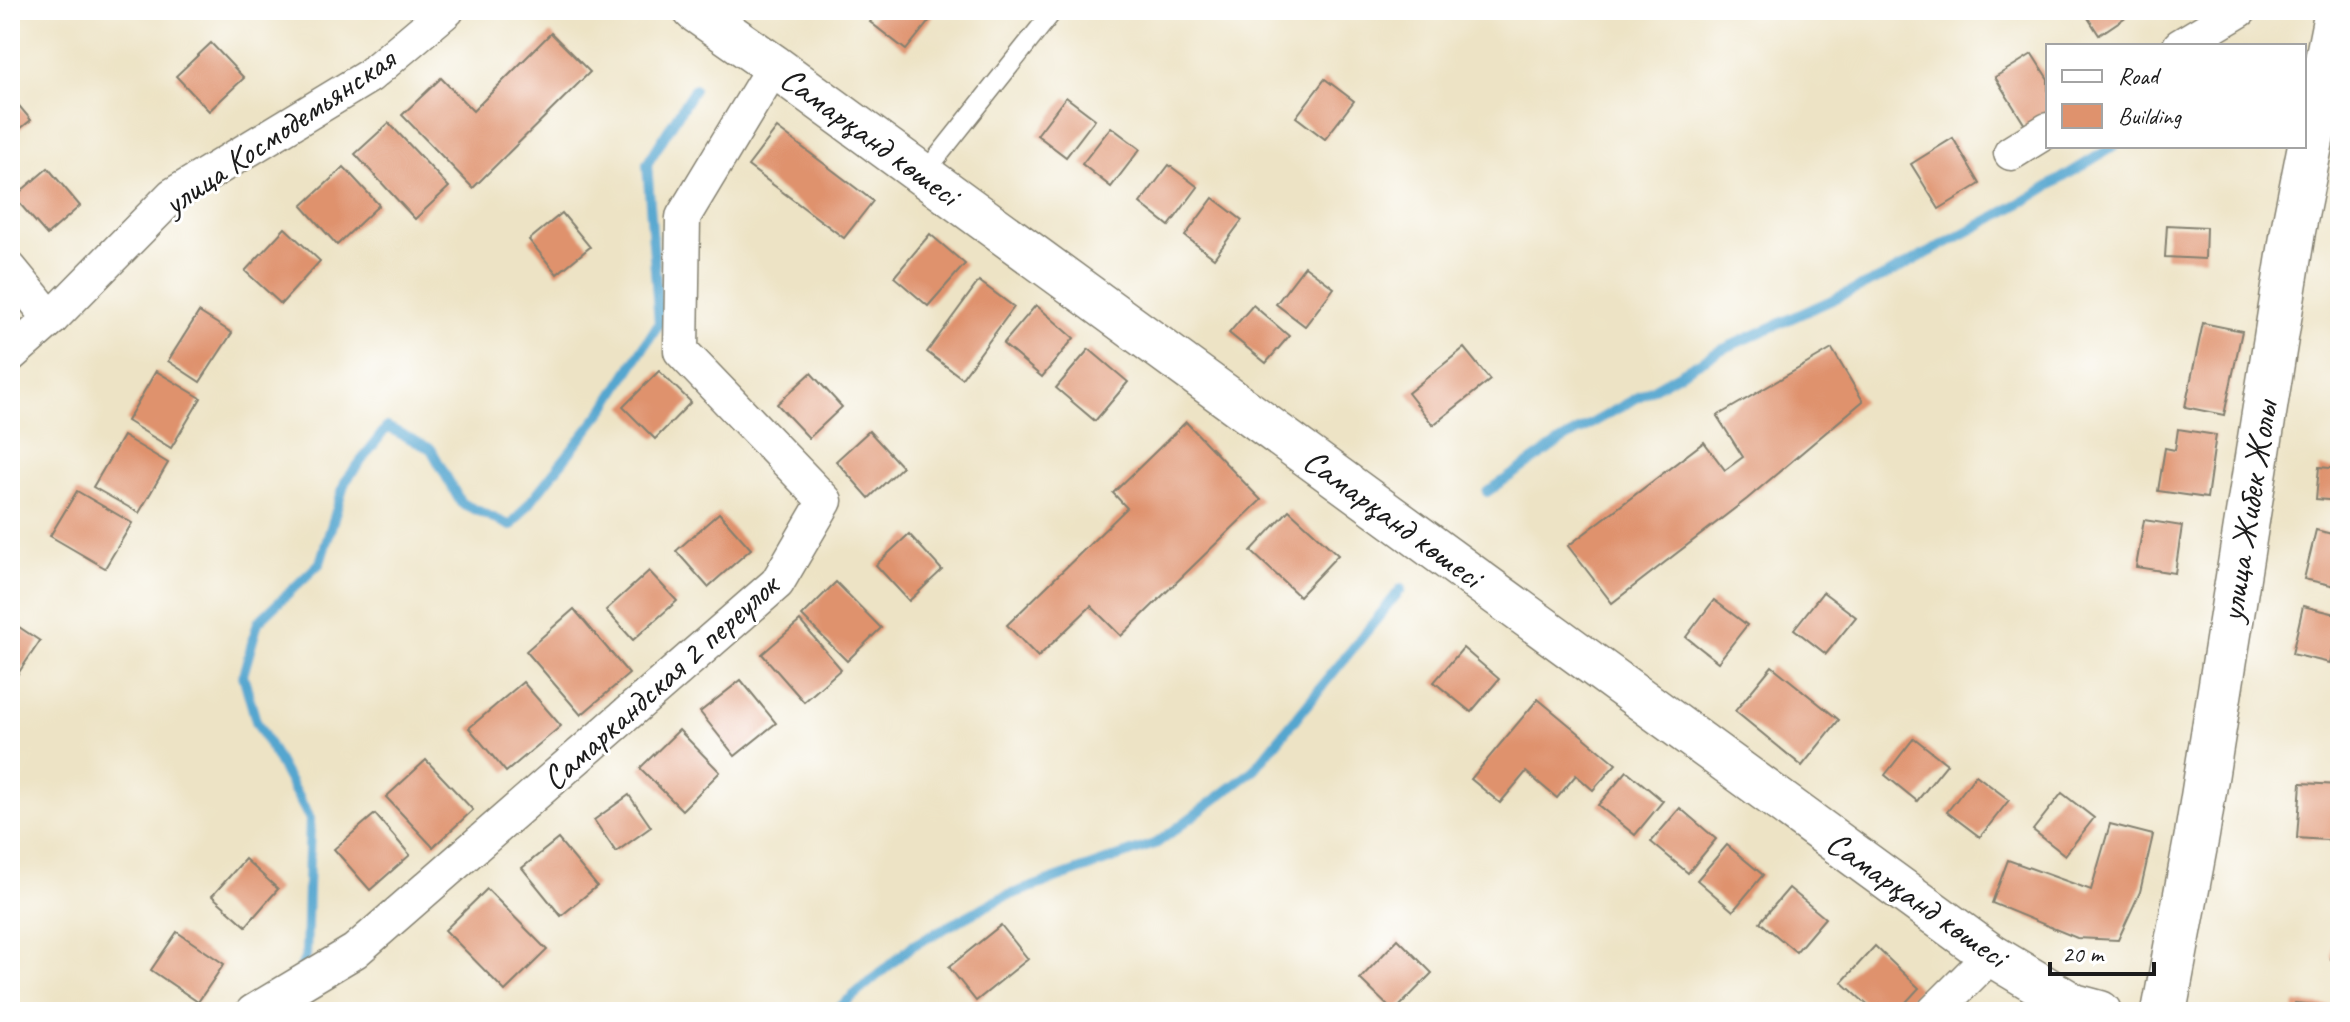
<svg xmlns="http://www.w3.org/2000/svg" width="2350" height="1022" font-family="Caveat,sans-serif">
	<rect width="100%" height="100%" fill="#fff"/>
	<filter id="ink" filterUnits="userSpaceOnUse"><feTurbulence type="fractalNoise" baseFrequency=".0125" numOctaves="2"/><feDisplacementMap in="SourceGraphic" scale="16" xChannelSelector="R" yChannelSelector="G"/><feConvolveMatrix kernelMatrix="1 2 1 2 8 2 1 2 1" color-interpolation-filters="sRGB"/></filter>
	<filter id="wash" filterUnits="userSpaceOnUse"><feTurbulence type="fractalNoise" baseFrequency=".006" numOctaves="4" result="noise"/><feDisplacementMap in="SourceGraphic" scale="32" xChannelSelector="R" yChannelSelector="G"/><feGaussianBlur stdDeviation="1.8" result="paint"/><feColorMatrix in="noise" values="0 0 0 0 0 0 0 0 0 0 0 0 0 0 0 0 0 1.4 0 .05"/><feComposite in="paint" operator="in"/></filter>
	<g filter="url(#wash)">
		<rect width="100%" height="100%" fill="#ede3c5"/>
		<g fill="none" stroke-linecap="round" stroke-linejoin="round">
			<!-- stream -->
			<g stroke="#54a6cf" stroke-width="10">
				<path d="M1487,492L1561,441L1721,350L1885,276L2028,199L2114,146"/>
				<path d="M298,974L306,956L310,819L256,721L243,675L258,622L320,563L345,482L387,427L431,449L461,503L511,526L605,408L659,323L647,164L694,89"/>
				<path d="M834,1012L912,946L1001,898L1157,843L1253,771L1401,589"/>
			</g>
		</g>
		<g id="blocks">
			<!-- building -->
			<g fill="#df926d">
				<path d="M879,10H938L906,50L870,22Z"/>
				<path d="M2083,10H2136L2099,35Z"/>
				<path d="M551,33L590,72L473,188L402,115L441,78L473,111Z"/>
				<path d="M211,43L244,78L209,111L176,76Z"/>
				<path d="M2032,54L2048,79V117L2028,130L1995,77Z"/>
				<path d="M1325,79L1354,101L1325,139L1296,117Z"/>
				<path d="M10,95L31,120L10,137Z"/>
				<path d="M1066,97L1095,119L1066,157L1037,135Z"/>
				<path d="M389,123L449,187L415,219L355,154Z"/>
				<path d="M1111,127L1140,149L1111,187L1082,164Z"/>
				<path d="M777,128L873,201L844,238L748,166Z"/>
				<path d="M1953,138L1980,184L1939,209L1911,164Z"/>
				<path d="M1169,165L1198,187L1169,226L1140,203Z"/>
				<path d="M344,167L379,205L337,245L302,206Z"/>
				<path d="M48,168L80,206L47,235L14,197Z"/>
				<path d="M1213,198L1242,220L1214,258L1185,236Z"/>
				<path d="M562,213L590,247L557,274L529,240Z"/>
				<path d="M2167,225L2206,227L2205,259L2165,257Z"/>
				<path d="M285,228L320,261L281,304L245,271Z"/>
				<path d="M930,234L965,264L928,306L894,277Z"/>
				<path d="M1305,266L1334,288L1305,326L1276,304Z"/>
				<path d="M979,281L1014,307L962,378L927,352Z"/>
				<path d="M1036,305L1074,338L1042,377L1003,344Z"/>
				<path d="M1253,305L1289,336L1266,363L1229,333Z"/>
				<path d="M199,312L232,333L200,382L168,361Z"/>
				<path d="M2203,323L2242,331L2224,415L2185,407Z"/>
				<path d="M1464,348L1490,380L1433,425L1408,393Z"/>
				<path d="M1089,349L1128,382L1095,421L1056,388Z"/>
				<path d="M1832,349L1863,401L1747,499L1612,603L1568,546L1704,442L1725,470L1743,457L1717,416Z"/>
				<path d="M156,371L201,398L171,448L127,421Z"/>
				<path d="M659,371L691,402L655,439L623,407Z"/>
				<path d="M811,373L842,407L809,438L777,404Z"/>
				<path d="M1186,422L1261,500L1121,636L1091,606L1038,657L1007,625L1127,508L1113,493Z"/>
				<path d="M2178,429L2216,435L2207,498L2158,491L2165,448L2175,450Z"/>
				<path d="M869,431L902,467L869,498L836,461Z"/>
				<path d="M123,436L168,463L139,513L93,487Z"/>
				<path d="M2319,467L2340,469V501L2316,499Z"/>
				<path d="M77,491L132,523L105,568L50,536Z"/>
				<path d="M1289,510L1338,555L1299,596L1251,551Z"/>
				<path d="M719,513L751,549L708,587L676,551Z"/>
				<path d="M2144,520L2182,526L2175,573L2136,567Z"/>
				<path d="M2316,530L2340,536V587L2304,579Z"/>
				<path d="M909,534L942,570L909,601L876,565Z"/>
				<path d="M649,571L677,601L633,640L606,610Z"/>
				<path d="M836,582L881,628L847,661L802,616Z"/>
				<path d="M1823,592L1856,617L1826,654L1794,629Z"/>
				<path d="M1714,600L1747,625L1718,662L1686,637Z"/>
				<path d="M2303,606L2340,615L2330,663L2292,654Z"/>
				<path d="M574,609L629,674L581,715L526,651Z"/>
				<path d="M10,621L40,641L15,678L10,675Z"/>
				<path d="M800,621L841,669L804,702L762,654Z"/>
				<path d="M1463,648L1499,679L1471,712L1434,682Z"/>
				<path d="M1772,666L1839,720L1802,766L1735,711Z"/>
				<path d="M741,680L776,723L735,756L700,712Z"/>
				<path d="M523,682L561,726L506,772L469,728Z"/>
				<path d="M1538,699L1616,764L1593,790L1576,775L1557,798L1526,772L1500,803L1471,779Z"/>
				<path d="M679,730L720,772L682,810L640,768Z"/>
				<path d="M1914,738L1947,764L1917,801L1885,775Z"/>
				<path d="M426,760L473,810L433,847L386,797Z"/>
				<path d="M1627,771L1663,801L1635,835L1598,805Z"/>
				<path d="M1976,775L2009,800L1980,837L1947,812Z"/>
				<path d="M2301,783L2340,785V841L2297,838Z"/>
				<path d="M2062,793L2094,818L2065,855L2033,830Z"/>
				<path d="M629,795L651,827L616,852L594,820Z"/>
				<path d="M1680,808L1716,839L1688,873L1651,842Z"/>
				<path d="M375,814L410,855L370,890L334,849Z"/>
				<path d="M2110,824L2153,835L2140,892L2118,940L2077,938L1992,903L2008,860L2091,890Z"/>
				<path d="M558,839L597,886L561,916L522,868Z"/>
				<path d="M1727,845L1763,875L1733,911L1697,880Z"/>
				<path d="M245,859L278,889L246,926L212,896Z"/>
				<path d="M1789,888L1825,918L1796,952L1760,922Z"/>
				<path d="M487,889L547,950L505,991L445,930Z"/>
				<path d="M2338,890H2340V959H2331Z"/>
				<path d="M1001,925L1028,959L976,1001L949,967Z"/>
				<path d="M177,932L224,964L198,1002L151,970Z"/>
				<path d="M1398,939L1432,973L1394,1012L1360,979Z"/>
				<path d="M1875,946L1919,988L1897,1012H1875L1842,982Z"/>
				<path d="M2295,1003L2340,1007V1012H2294Z"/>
			</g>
		</g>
	</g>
	<g filter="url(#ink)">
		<use href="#blocks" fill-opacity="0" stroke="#848070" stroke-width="2"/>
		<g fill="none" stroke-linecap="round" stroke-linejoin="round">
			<!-- service casing -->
			<g stroke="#848070" stroke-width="21">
				<path id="service" d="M923,175L1054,10"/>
			</g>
			<!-- minor casing -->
			<g stroke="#848070" stroke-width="37">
				<g id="minor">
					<path d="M2180,46L2240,10"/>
					<path d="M2011,153L2048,130"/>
					<path d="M10,269L51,319"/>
					<path d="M10,355L51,319L173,195L369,76L447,10"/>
					<path d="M253,1012L355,951L777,583L825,501L681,351L683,217L774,66"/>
					<path d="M1934,1012L1991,955"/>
				</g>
			</g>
			<!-- tertiary casing -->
			<g stroke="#848070" stroke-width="45">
				<path id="tertiary" d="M694,10L774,66L1991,955L2074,1005L2100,1012"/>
			</g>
			<!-- primary casing -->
			<g stroke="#848070" stroke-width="47">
				<path id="primary" d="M2164,1012L2197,835L2293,231L2337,10"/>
			</g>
			<!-- service -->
			<use href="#service" stroke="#fff" stroke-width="18"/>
			<!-- minor -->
			<use href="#minor" stroke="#fff" stroke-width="34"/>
			<!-- tertiary -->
			<use href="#tertiary" stroke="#fff" stroke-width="42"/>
			<!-- primary -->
			<use href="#primary" stroke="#fff" stroke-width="44"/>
		</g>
	</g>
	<g text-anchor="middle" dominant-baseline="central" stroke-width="6" stroke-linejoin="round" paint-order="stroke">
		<!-- street labels -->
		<g font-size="34" fill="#1c1c1c" stroke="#fff">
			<text transform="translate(279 131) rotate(-34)">улица Космодемьянская</text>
			<text transform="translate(870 136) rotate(36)">Самарқанд көшесі</text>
			<text transform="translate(2248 511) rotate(-81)">улица Жибек Жолы</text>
			<text transform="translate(1393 518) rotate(36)">Самарқанд көшесі</text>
			<text transform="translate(660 682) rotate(-42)">Самаркандская 2 переулок</text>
			<text transform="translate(1917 899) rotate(35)">Самарқанд көшесі</text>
		</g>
	</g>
	<!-- margin -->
	<rect width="2350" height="1022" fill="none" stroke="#fff" stroke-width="40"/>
	<!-- legend -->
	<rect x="2046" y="44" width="260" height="104" fill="#ffffff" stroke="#a4a4a4" stroke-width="2"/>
	<rect x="2062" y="70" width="40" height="12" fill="#ffffff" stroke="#a4a4a4" stroke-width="2"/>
	<text x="2118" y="84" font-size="24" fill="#1c1c1c">Road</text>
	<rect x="2062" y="104" width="40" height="24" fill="#df926d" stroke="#a4a4a4" stroke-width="2"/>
	<text x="2118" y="124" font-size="24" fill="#1c1c1c">Building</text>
	<!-- scale -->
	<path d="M2050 962v12h104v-12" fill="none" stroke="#1c1c1c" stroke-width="4"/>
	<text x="2062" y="962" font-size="24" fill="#1c1c1c" stroke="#ffffff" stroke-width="6" paint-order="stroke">20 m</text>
</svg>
